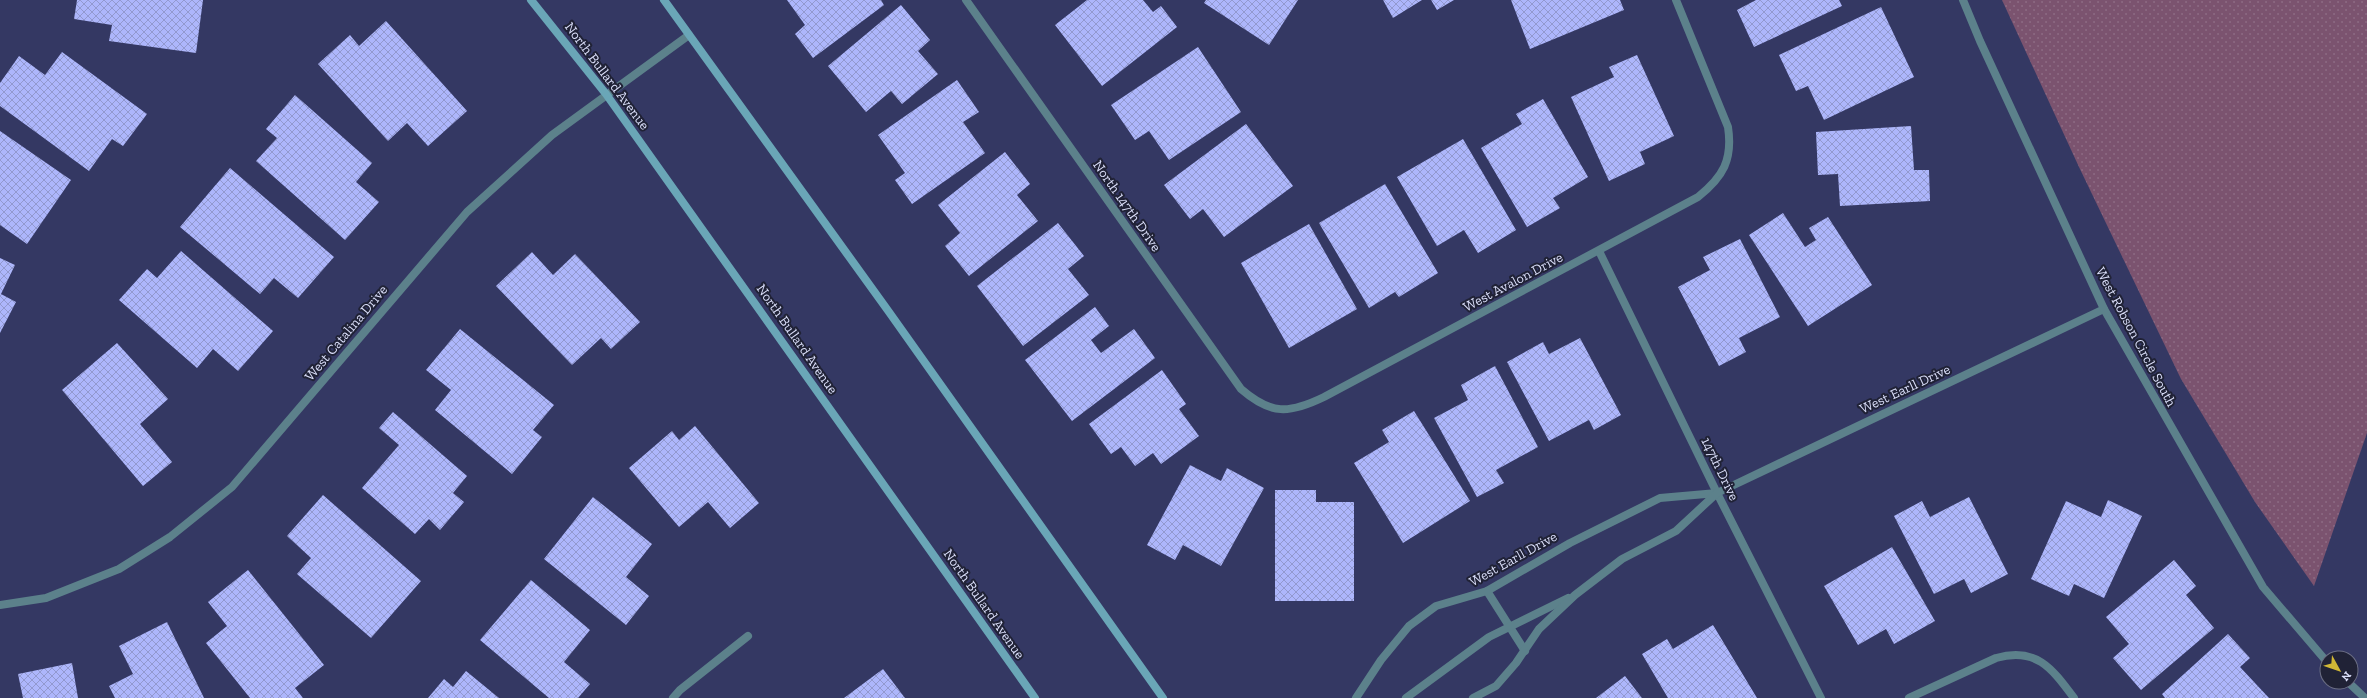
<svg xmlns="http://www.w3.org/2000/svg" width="2367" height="698" font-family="'Zilla Slab',serif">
	<defs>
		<pattern id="park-dots" width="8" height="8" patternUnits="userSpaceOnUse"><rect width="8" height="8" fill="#7b536f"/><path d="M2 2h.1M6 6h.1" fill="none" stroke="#8d6b84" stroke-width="1.8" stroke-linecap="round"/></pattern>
		<pattern id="building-cross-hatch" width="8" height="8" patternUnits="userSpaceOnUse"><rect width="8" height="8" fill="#adb6fb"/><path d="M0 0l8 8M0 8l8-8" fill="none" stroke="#9299cf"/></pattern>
	</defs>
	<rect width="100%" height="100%" fill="#343863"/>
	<!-- park -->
	<path fill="url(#park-dots)" d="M2002,0H2367V433L2314,586L2255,502L2181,379L2079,167Z"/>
	<!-- building -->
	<g fill="url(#building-cross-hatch)">
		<path d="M77,0H203L196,53L109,41L112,25L74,19Z"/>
		<path d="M787,0H881L884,5L813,58L795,34L805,25Z"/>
		<path d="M1087,0H1143L1153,12L1161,6L1177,27L1102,86L1055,25Z"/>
		<path d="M1206,0H1298L1269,45L1204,3Z"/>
		<path d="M1383,0H1422L1393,18Z"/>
		<path d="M1431,0H1454L1437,10Z"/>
		<path d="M1511,0H1620L1624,10L1530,49Z"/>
		<path d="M1756,0H1839L1842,6L1754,47L1737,10Z"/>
		<path d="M901,5L930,40L918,51L938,74L902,104L891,91L866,112L828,66Z"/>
		<path d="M1881,7L1914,77L1824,120L1808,86L1796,91L1779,55Z"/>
		<path d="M386,21L467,111L428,146L407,123L388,141L318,64L350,35L359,46Z"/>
		<path d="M1198,47L1241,112L1169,160L1149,131L1135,140L1111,105Z"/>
		<path d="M62,52L147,114L123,146L112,139L89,171L0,106V83L19,56L45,75Z"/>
		<path d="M1637,55L1674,136L1640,152L1645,164L1609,181L1571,97L1614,77L1609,67Z"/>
		<path d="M957,80L979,112L963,122L985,153L912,204L895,180L905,173L878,135Z"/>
		<path d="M295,95L372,163L356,182L379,202L345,240L256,161L277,138L266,129Z"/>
		<path d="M1543,99L1588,177L1553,198L1560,208L1527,227L1481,148L1522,124L1516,114Z"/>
		<path d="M1246,124L1293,186L1224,237L1203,209L1190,219L1164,185Z"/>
		<path d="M1911,126L1914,170H1929L1930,201L1840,206L1838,174L1818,175L1816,132Z"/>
		<path d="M0,131L71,180L27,244L0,225Z"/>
		<path d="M1463,139L1516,230L1478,253L1464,230L1437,246L1397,177Z"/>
		<path d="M1005,152L1030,184L1017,195L1038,221L969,276L945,246L960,233L938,205Z"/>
		<path d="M230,168L334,257L298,298L274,278L260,294L180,227Z"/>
		<path d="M1385,184L1438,273L1399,297L1395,292L1369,308L1319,223Z"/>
		<path d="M1783,213L1805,247L1816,240L1809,228L1828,217L1872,285L1808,326L1749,235Z"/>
		<path d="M1058,223L1084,256L1068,269L1089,295L1023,346L977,286Z"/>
		<path d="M1309,224L1357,309L1289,348L1241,263Z"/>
		<path d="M1740,239L1780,317L1739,338L1746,352L1719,366L1678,287L1710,270L1703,257Z"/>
		<path d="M181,251L273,331L238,371L213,349L197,368L119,300L147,269L157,278Z"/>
		<path d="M532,252L553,275L575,254L640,322L611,349L601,338L572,365L496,286Z"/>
		<path d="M0,258L15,265L1,294L16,302L0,333Z"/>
		<path d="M1095,307L1109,326L1091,340L1101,353L1134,329L1155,358L1072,421L1025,360Z"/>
		<path d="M460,329L554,405L533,430L542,437L512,474L435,410L451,390L426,370Z"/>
		<path d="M1580,338L1621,415L1594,430L1589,420L1549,441L1507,362L1543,342L1549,354Z"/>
		<path d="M117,343L168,399L140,424L172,462L143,486L62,390Z"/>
		<path d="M1495,366L1538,447L1496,470L1504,483L1477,497L1434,418L1468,400L1461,385Z"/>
		<path d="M1162,370L1186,404L1179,409L1199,436L1161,464L1153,453L1135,466L1121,447L1111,454L1089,424Z"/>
		<path d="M1414,411L1470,501L1403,543L1354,463L1389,442L1382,430Z"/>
		<path d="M393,412L467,476L453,493L464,502L440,530L429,519L415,534L362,488L399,445L379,428Z"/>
		<path d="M695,426L759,503L730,528L708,502L679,527L629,468L672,431L679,440Z"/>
		<path d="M1190,465L1221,481L1227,468L1264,488L1221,566L1183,545L1175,560L1147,545Z"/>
		<path d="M1275,490H1316V502H1354V601H1275Z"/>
		<path d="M323,495L421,581L371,638L297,574L311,558L287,536Z"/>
		<path d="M593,497L652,544L626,577L649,596L626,625L544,559Z"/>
		<path d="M1969,497L2008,574L1971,593L1964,579L1934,594L1894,516L1922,501L1930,517Z"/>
		<path d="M2108,500L2142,516L2104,598L2074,584L2069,596L2031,579L2066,501L2101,517Z"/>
		<path d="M1892,547L1935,621L1894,644L1886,629L1858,645L1824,586Z"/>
		<path d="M2174,560L2196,586L2186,595L2214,628L2141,690L2113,658L2129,644L2106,617Z"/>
		<path d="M248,570L324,665L295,688L303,698H250L206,643L227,626L208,602Z"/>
		<path d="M531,580L590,630L564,662L590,684L578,698H549L480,640Z"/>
		<path d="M167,622L204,698H115L109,686L133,674L119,646Z"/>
		<path d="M1713,625L1757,698H1668L1642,654L1667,639L1673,649Z"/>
		<path d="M2228,634L2250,658L2240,667L2269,698H2165L2162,694Z"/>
		<path d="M72,663L78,698H23L18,674Z"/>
		<path d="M883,669L905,698H844Z"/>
		<path d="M466,671L499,698H428L444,679L453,687Z"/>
		<path d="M1625,676L1642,698H1596Z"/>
	</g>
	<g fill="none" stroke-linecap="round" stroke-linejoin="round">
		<!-- service -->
		<path stroke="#5c818b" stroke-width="8" d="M1487,591L1525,651"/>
		<!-- minor -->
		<g stroke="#5c818b" stroke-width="8">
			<path d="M966,0L1241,389C1271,415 1289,414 1324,397L1698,197C1723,177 1733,160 1728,127L1676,0"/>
			<path d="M1599,251L1717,493L1821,698"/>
			<path d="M0,605L46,598L119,569L170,537L232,487L467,212L552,135L689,35"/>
			<path d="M673,698L680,690L748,636"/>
			<path d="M1356,698L1381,660L1409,626L1436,606L1487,591L1570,543L1660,498L1717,493"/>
			<path d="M1406,698L1489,637L1568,598"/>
			<path d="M1473,698L1496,686L1516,663L1539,629L1575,595L1622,559L1676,531L1717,493L2104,309"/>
			<path d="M1909,698L1996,658C2036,647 2051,667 2074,698"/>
		</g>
		<!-- tertiary -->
		<g stroke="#5c818b" stroke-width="8">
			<path d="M1963,0L1980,41L2104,309L2263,587L2327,662"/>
			<path d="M2348,682L2365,698"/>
		</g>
		<!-- secondary -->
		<g stroke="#6aa6b7" stroke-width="8">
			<path d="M531,0L606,94L1035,698"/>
			<path d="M664,0L889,312L1163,698"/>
		</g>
	</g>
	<g text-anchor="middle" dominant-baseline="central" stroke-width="4" stroke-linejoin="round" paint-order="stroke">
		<!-- street labels -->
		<g font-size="14" fill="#dbdffa" stroke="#202236">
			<text transform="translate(607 76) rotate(53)">North Bullard Avenue</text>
			<text transform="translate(1127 206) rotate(55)">North 147th Drive</text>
			<text transform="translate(1513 282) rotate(-28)">West Avalon Drive</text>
			<text transform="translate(346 333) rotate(-50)">West Catalina Drive</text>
			<text transform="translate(2136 337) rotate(62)">West Robson Circle South</text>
			<text transform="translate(797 339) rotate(55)">North Bullard Avenue</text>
			<text transform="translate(1905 389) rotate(-25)">West Earll Drive</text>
			<text transform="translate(1720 469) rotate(64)">147th Drive</text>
			<text transform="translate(1513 559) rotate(-29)">West Earll Drive</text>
			<text transform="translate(984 604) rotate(55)">North Bullard Avenue</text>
		</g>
	</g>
	<!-- north arrow -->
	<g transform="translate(2339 670) rotate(130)"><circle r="19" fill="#202236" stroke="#6b6e84"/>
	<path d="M0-3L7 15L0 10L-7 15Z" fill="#d0b736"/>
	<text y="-6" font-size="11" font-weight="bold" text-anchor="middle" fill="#dbdffa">N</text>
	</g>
</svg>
